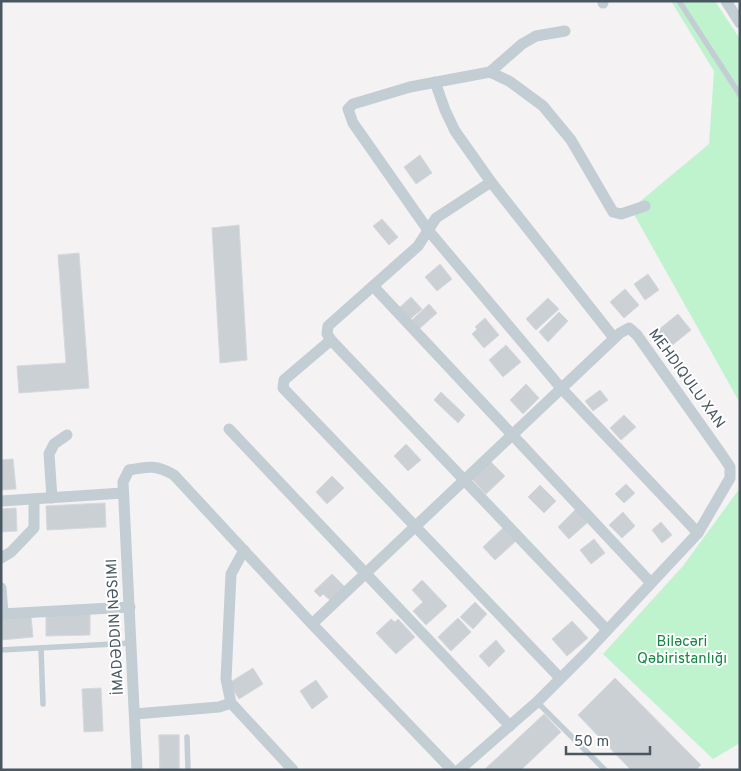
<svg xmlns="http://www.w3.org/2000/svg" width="741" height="771" font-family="Overpass,sans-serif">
	<rect width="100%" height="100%" fill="#f4f2f2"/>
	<!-- green -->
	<g fill="#bff3ce">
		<path d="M671,1H715L740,39V403L631,209L709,144L714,71Z"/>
		<path d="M740,488V743L713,759L603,654L683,566Z"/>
	</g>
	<!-- building -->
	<g fill="#cbd0d4" stroke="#d5d8dd">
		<path d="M420,155L432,173L416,184L404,167Z"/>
		<path d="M382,219L398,237L389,245L373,226Z"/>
		<path d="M239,225L247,360L220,363L212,228Z"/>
		<path d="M79,253L89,388L19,393L17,366L66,363L58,255Z"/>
		<path d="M440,264L452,279L437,291L425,277Z"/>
		<path d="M648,274L659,290L645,300L634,284Z"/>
		<path d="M625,289L639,305L624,318L610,302Z"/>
		<path d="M411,297L422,309L408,321L398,309Z"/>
		<path d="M548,298L559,309L536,330L526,319Z"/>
		<path d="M429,304L437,313L419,329L411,321Z"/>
		<path d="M559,312L568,321L548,342L539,332Z"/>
		<path d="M678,314L691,330L670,347L657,331Z"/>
		<path d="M485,318L499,335L484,348L472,334L477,329L475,327Z"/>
		<path d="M506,345L521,362L503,377L489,360Z"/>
		<path d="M526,384L539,398L523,414L510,400Z"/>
		<path d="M600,390L608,400L593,411L585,401Z"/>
		<path d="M441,392L465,415L458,423L434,400Z"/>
		<path d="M624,415L636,427L621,440L610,428Z"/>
		<path d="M406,444L421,460L408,471L394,456Z"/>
		<path d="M13,459L16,489L1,490V460Z"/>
		<path d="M489,460L505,476L486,494L471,478Z"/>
		<path d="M332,476L344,488L327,504L316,492Z"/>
		<path d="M626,484L635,493L624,503L615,494Z"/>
		<path d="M540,485L556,501L544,513L528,497Z"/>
		<path d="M105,503L106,527L47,530L46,506Z"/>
		<path d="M16,508L17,531L1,532V509Z"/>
		<path d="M576,509L588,522L569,539L558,527Z"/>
		<path d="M623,512L635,526L622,538L609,525Z"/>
		<path d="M661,522L672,535L662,543L652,530Z"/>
		<path d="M504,527L516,541L495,560L483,547Z"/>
		<path d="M594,539L605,553L591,564L580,550Z"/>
		<path d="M332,574L345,587L331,601L323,594L320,597L314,591Z"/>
		<path d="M422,580L447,606L426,625L413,611L423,602L412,590Z"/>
		<path d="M475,602L487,614L473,629L460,617Z"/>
		<path d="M90,613V635L46,636V614Z"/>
		<path d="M31,616L33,637L1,640V619Z"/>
		<path d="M458,618L471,632L451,651L438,637Z"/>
		<path d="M391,619L395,622L398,619L415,637L396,654L376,633Z"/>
		<path d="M572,621L588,638L567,656L552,639Z"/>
		<path d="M496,640L505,651L489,667L479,656Z"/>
		<path d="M253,668L263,684L239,699L229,683Z"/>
		<path d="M615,678L701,765L696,770H631L578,715Z"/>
		<path d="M316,680L328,697L312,709L300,691Z"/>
		<path d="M101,688L103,731L84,732L82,689Z"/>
		<path d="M544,714L561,732L521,770H484Z"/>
		<path d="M159,735H179V770H160Z"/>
		<path d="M159,735H179V770H160Z"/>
	</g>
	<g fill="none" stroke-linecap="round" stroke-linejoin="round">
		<!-- lane -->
		<g stroke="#c2cdd4" stroke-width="5.5">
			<path d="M679,1L740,95"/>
			<path d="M41,648L43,704"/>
			<path d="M1,650L132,643"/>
			<path d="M537,702L605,770"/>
			<path d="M187,737L188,770"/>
		</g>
		<!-- street -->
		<g stroke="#c2cdd4" stroke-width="11">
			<path d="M603,1V3"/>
			<path d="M726,1L740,23"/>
			<path d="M490,72L522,44L536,36L565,31"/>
			<path d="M435,82L445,110L455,131L491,182L614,338"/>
			<path d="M491,182L436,218L418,246L328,326L327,334L331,340L607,630"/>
			<path d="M645,206L621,214L613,212L571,140L543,106L509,81L490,72L410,87L353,104L348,109L353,123L428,230L561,388L698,533"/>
			<path d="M373,286L651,583"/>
			<path d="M331,340L284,380L283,388L560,678"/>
			<path d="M229,429L510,726"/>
			<path d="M52,498L49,454L54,444L67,435"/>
			<path d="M1,501L123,493"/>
			<path d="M244,550L231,574L226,679L231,703L293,770"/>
			<path d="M1,558L11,552L34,528V499"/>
			<path d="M1,588L3,614"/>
			<path d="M1,614L130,607"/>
			<path d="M312,624L620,333L629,328L637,335L722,455L730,467V478L698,533L585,654L537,702L459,770"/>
			<path d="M135,714L219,707L231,703"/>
			<path d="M137,770L123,482L129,470C149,466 157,465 174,475L312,624L452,770"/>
		</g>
	</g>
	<g text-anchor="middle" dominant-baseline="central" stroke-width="4" stroke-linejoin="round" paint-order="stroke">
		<!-- street labels -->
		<g font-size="15" fill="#485761" stroke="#fff">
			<text transform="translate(686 379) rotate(54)">MEHDIQULU XAN</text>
			<text transform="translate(116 627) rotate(-93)">İMADƏDDIN NƏSIMI</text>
		</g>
		<!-- park labels -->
		<g font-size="15" fill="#128842" stroke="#fff">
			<text x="682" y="642">Biləcəri<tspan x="682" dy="17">Qəbiristanlığı</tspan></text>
		</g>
	</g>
	<!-- border -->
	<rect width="741" height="771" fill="none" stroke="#485761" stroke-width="5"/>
	<!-- scale -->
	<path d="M566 746v8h84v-8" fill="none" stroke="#485761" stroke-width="2.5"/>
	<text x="574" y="746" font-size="15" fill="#485761" stroke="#ffffff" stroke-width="4" paint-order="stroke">50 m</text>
</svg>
